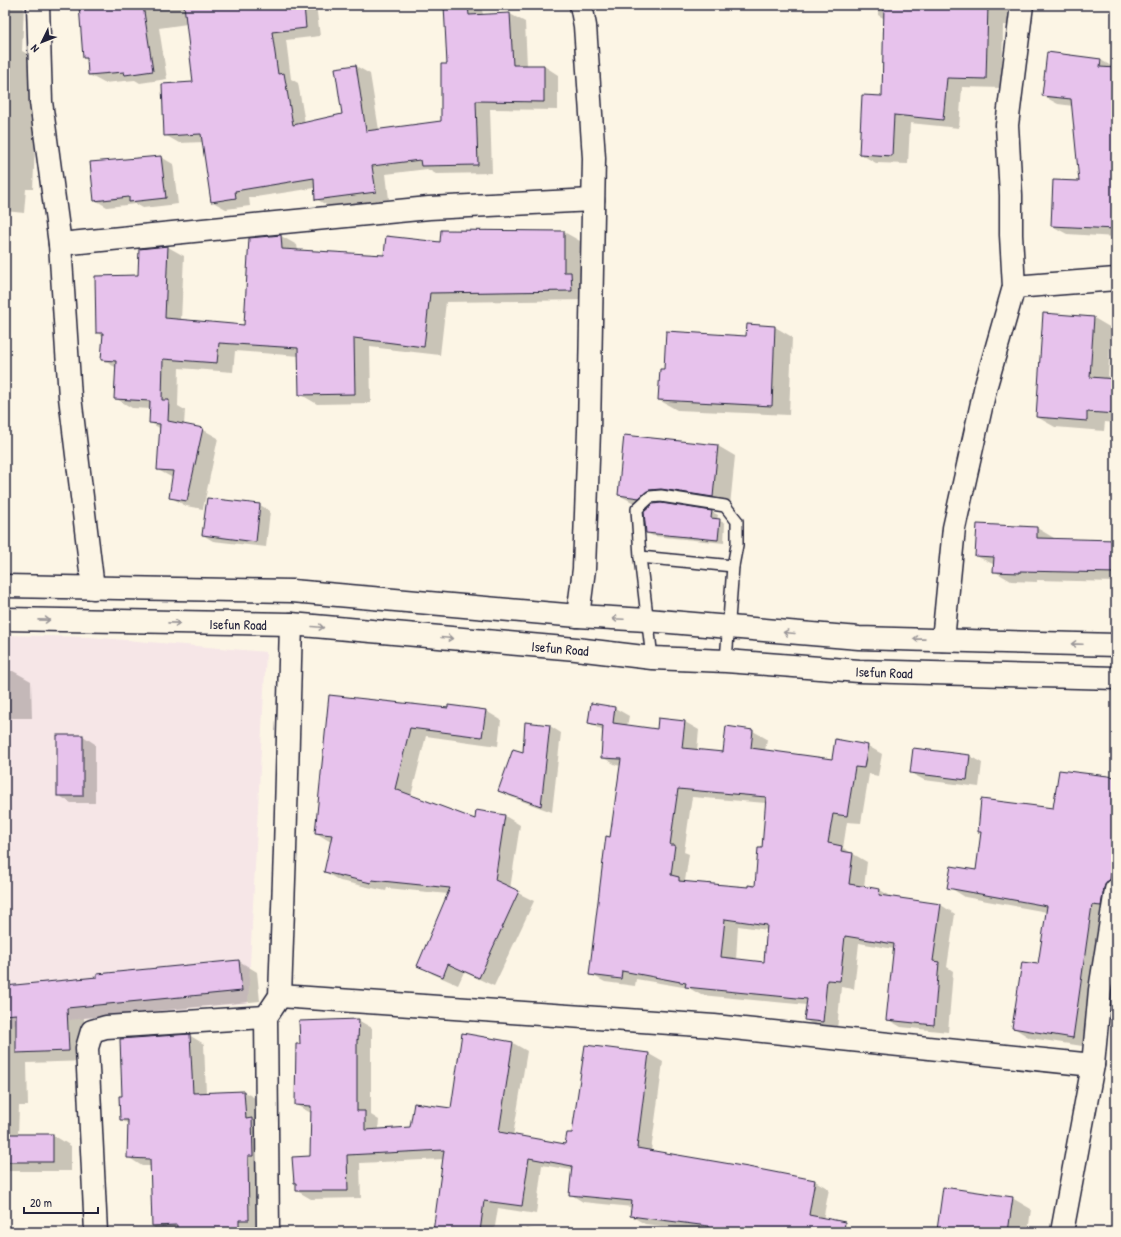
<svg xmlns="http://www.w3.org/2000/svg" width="1121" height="1237" font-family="'Patrick Hand',sans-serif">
	<rect width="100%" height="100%" fill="#fcf5e5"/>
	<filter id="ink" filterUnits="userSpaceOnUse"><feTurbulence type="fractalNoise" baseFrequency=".025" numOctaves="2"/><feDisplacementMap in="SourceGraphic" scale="8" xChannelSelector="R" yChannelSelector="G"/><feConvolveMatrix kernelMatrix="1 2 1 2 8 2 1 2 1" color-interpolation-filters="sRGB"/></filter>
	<g filter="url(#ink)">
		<!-- built -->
		<path fill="#f6e6e7" d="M5,635L90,637L266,652L248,1003L5,1026Z"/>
		<!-- shadow -->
		<g fill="#0003" fill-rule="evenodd">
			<path d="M5,5H24L22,51L39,60L33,189H26L24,213L5,211Z"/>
			<path d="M80,5H316L320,36L286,40L291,79L298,83L305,123L343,115L356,66L370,74L379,130L442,122L448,65L445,5H473L482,10L483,15L510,14L525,22L527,66H544L558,75V110L490,109L492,173L436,174L427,169L386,174L389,199L330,207L316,199L315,188L249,198L250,206L226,209L211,201L204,142L179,143L165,135L194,83L187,24L159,28L167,79L140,83L135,80L104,83L89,75L88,60L84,58Z"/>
			<path d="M878,5H1022L1021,26L1003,25L1002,88L962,87L959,128L910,123L908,164L876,163L860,154L883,97L885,19L878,15Z"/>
			<path d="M1101,60L1116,69V237L1067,234L1052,226L1081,182L1073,106L1058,104L1043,96Z"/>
			<path d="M161,157L173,164L178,204L143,208L136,204L107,207L95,200Z"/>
			<path d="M442,231L564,232L580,241V278L587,282L588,300L446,302L440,355L370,347L371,403L317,404L300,394L299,356L235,351L233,372L179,368L178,406L185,410L184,425L202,429L218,438L203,509L186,506L170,497L173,478L158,470L161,429L151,423V409L132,408L115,398L117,368L102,360L103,336L97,332L139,276L168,247L184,256L181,320L245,326L250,239L281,236L297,245L298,251L385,256L441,243Z"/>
			<path d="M1094,318L1111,328L1108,379L1116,380V423L1105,422L1104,431L1055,427L1037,417Z"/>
			<path d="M775,327L792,337L789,415L677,410L659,400L665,370Z"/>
			<path d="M625,436L718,446L735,456L730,506L666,499L660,504L712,512L718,515L717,520L725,523L724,543L653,536L646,533L652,506L636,504L619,495Z"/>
			<path d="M260,505L270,511L266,547L213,541L203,535Z"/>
			<path d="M978,525L1037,528L1054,538V540L1116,541V582L1037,580V582L1011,581L994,571L995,565L976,556Z"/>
			<path d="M5,671H13L31,681L32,718H5Z"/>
			<path d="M330,696L448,710L486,711L501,720L498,746L426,736L411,796L475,820L505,816L520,825L510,889L534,901L494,986L464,972L458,985L433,974L418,965L448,894L387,888L386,891L340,881L325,872L331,842L316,833Z"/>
			<path d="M592,704L615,708L629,716L627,726L658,730L659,719L685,722L699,730L697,750L724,753L727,727L753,731L767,739L765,751L833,760L836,740L868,746L882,754L878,776L869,774L861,823L847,822L843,848L867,862L864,887L880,890L894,898L941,905L955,914L947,967L953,971L948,1032L901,1027L887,1019L894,949L859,943L854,989L841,987L837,1030L820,1028L805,1020L807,1005L701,995L689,988L636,979L635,986L605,982L590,974L622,766L616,765L602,757L603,731L589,723ZM692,797L766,803L762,849L755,887L749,888L688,883L685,881L689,854L684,852ZM738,926L768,930L765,963L736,960Z"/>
			<path d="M550,726L561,733L552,812L511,797L500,791L523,753Z"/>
			<path d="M83,736L95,744V803H71L58,795Z"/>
			<path d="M970,756L982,763L979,787L924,780L911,773Z"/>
			<path d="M1116,778V915L1089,1047L1030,1038L1014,1028L1039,966L1047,912L965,897L949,887L976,871L981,833L979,831L1054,809Z"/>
			<path d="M239,961L257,972L260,1001L84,1018L87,1061L27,1063L28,1106H19L18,1135H53L71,1146V1171H5V987L98,978Z"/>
			<path d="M358,1020L372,1028V1047H371V1115L379,1120L378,1130L411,1128L451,1109L463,1034L513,1043L527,1051L513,1136L566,1145L573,1134L586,1046L649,1054L663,1062L651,1151L747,1168L815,1181L829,1189L823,1220L833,1232H709L645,1224L631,1216L632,1207L583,1202L570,1194L572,1170L542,1165L536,1214L498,1208L494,1232H434L444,1159L360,1163L361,1198L311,1199L297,1191L311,1157V1113L296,1105L301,1045Z"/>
			<path d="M189,1035L204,1044L206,1093L244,1092L259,1100L264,1228H253V1232H154L151,1166H142L128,1157L129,1124L121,1120L124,1097Z"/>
			<path d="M1012,1198L1031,1209L1028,1232H943L938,1229Z"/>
			<path d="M1109,1227L1116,1229V1232H1108Z"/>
			<path d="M62,1228L68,1232H19V1231Z"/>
			<path d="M526,1228L542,1232H525Z"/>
		</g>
		<!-- building -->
		<g fill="#e7c2ec" stroke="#22223b" fill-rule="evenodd">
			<path d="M79,5H143L153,71L125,75L124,72L88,75L87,58H83Z"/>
			<path d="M184,5H304L306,28L272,32L278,74L284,73L293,125L342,114L335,68L356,65L366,131L441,121V64H447L444,5H468L469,15L510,13L513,65H544V102L476,101L478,165L421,166L420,160L372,166L376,192L315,200L314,178L235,191L236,198L211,202L201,134L164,136L162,84L193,82Z"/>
			<path d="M884,5H988L986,79L947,78L943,120L894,115L892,156L859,154L862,95L882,96Z"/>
			<path d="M1047,52L1101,59L1100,67L1116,68V229L1051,226L1053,180L1079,181L1071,99L1042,96Z"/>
			<path d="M161,156L166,198L129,202V197L94,201L90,162Z"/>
			<path d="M441,230L564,231V272H571L572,291L430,293L424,347L354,338L355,394L299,395L298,348L219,343L217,363L163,359L162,400H169L168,421L203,428L187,501L169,498L173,471L157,470L160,424L149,423L150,401L114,399L116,361L101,360L103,333H96L95,276L138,275L139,249L168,246L165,318L244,325L249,238L281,235L282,249L384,255L386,236L440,242Z"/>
			<path d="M1043,313L1094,317L1090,377L1116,379V414L1087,412V421L1036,417Z"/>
			<path d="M747,324L775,326L772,406L658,400L660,369H664L666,331L746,336Z"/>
			<path d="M624,435L718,445L713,497L661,489L649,490L639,498L618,495Z"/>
			<path d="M207,498L260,504L256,542L202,535Z"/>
			<path d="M661,503L712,511L711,518L720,519L718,540L646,533L644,512L653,504Z"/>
			<path d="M977,524L1037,527V538L1116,540V573L1020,571V573L993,572L994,557L975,556Z"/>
			<path d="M329,695L448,708V705L486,710L482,737L410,728L395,789L475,819L476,810L505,815L495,880L519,891L479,978L448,964L443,977L417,966L450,888L372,880L371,883L324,872L332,835L315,833Z"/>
			<path d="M591,703L615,707L613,723L657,729L658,718L685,721L682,748L723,752L726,726L753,730L751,748L832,759L835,739L868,745L864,768L855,767L847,816L833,814L828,843L842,846L841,851L853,853L849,884L880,889L879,895L941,904L933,961L939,962L934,1025L886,1020L894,944L845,936L840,981L827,980L823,1022L804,1020L807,999L685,987L686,983L622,971L621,979L589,975L606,836L610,837L621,759L601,758L603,726L588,723ZM678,789L766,797L762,848H758L755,886L748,885V887L679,881V877L671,875L675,845H670ZM725,919L767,925L764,962L721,957Z"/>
			<path d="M525,722L550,725L541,806L498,791L513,749L523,752Z"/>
			<rect x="57" y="735" width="26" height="61"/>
			<path d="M913,748L970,755L967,780L910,773Z"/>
			<path d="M1059,770L1116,777V832L1110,880L1106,882L1104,888L1101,906L1092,905L1073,1038L1012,1028L1022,962L1038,964L1047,906L947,888L951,866L976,870L981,832H978L981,799L1053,808Z"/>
			<path d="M239,960L242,991L67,1008L69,1051L16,1053V1014L5,1015V986L97,977V974Z"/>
			<path d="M359,1019L358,1040L357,1039V1111H365V1130L410,1127L414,1103L451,1108L462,1033L513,1042L499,1132L565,1144L567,1133H572L585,1045L649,1053L637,1148L748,1167L815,1180L809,1215L845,1222L844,1232H708V1226L630,1216L632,1201L569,1195L572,1166L529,1158L522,1206L484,1201L480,1232H433L444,1150L347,1155L348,1191H296V1183H294L292,1157L310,1156L311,1106L295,1105L296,1044H300L299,1021Z"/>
			<path d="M190,1034L193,1093L244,1091L246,1119L252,1118L253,1156H248L249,1220H239V1232H177V1225L152,1226L150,1159L127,1158L128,1120H120L119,1096H122L120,1039Z"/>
			<rect x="5" y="1134" width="48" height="28"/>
			<path d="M943,1187L1013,1197L1008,1232H952L937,1230Z"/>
		</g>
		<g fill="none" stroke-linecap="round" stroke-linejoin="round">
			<!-- lane casing -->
			<g stroke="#22223b" stroke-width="14">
				<g id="lane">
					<path d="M640,557L733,566"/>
					<path d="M652,658L640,557L637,509L650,497L661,496L725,506L737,521V545L733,566L726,661"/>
				</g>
			</g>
			<!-- street casing -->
			<g stroke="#22223b" stroke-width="25">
				<g id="street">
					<path d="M38,5L41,102L60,244L70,397L93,588"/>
					<path d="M60,244L429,208L593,200"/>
					<path d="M1014,287L1116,279"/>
					<path d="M578,616L584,569L589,431L594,158L585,26L581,5"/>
					<path d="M943,640L954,528L986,385L1014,287L1011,235V195L1007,125L1022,5"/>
					<path d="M280,996L714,1026L1093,1065"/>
					<path d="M96,1232L87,1048L92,1031L106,1027L266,1017"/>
					<path d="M268,1232L266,1017L280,996L285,850L291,624"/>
					<path d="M1062,1232L1093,1065L1100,990L1116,890"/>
				</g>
			</g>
			<!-- secondary casing -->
			<g stroke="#22223b" stroke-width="25">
				<g id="secondary">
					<path d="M5,586L292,591L578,616L647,620L859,638L1116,645"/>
					<path d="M5,619L291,624L576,649L652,658L726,661L859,671L1116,678"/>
				</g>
			</g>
			<!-- lane -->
			<use href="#lane" stroke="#fcf5e5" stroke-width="11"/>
			<!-- street -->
			<use href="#street" stroke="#fcf5e5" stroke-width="22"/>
			<!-- secondary -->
			<use href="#secondary" stroke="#fcf5e5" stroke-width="22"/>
		</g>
		<!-- one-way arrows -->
		<defs><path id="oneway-shaft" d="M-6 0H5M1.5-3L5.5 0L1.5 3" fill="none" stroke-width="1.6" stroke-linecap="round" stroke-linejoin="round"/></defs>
		<g stroke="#9a9698">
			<use href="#oneway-shaft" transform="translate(618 619) rotate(-177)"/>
			<use href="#oneway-shaft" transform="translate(44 620) rotate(1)"/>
			<use href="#oneway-shaft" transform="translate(174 623) rotate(1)"/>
			<use href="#oneway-shaft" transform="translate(318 627) rotate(5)"/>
			<use href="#oneway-shaft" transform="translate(789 633) rotate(-175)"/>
			<use href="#oneway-shaft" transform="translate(447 638) rotate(5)"/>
			<use href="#oneway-shaft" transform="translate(919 639) rotate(-179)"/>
			<use href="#oneway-shaft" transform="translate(1077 644) rotate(-178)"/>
		</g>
	</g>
	<g text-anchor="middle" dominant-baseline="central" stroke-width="3" stroke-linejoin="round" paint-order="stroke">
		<!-- street labels -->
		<g font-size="14" fill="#22223b" stroke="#fcf5e5">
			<text transform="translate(238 624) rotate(1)">Isefun Road</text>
			<text transform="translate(560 648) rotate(5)">Isefun Road</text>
			<text transform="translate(884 672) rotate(2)">Isefun Road</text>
		</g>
	</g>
	<!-- margin -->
	<rect width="1121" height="1237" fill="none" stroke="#fcf5e5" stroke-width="20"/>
	<rect x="10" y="10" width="1101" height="1217" fill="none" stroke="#22223b" stroke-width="1.5" filter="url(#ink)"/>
	<!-- north arrow -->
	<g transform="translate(42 42) rotate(227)" stroke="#fcf5e5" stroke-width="3" paint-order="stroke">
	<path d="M0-3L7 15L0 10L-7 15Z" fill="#22223b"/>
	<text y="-6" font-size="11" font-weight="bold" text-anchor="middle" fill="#22223b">N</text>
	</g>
	<!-- scale -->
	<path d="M24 1207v6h74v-6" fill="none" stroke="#22223b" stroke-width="2"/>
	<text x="30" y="1207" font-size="12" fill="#22223b" stroke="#fcf5e5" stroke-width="3" paint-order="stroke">20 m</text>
</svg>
